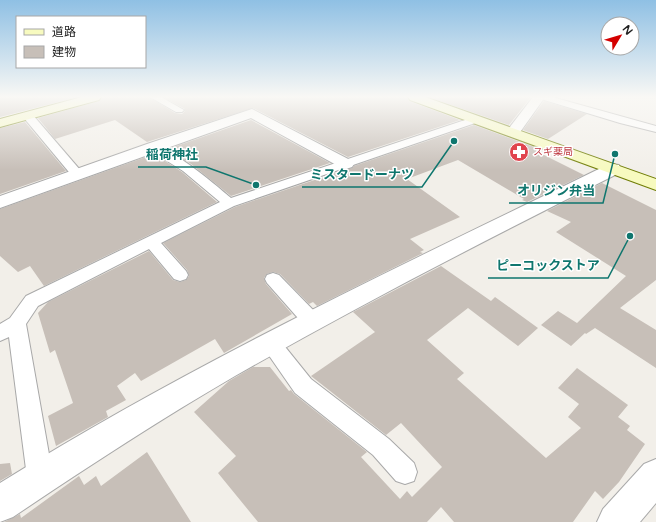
<svg xmlns="http://www.w3.org/2000/svg" width="656" height="522" font-family="'Varela Round','Noto Sans JP',sans-serif">
	<rect width="100%" height="100%" fill="#f2efe9"/>
	<!-- building -->
	<g fill="#c7bfb8">
		<path d="M0,97H78L0,117Z"/>
		<path d="M102,97H149L175,113L182,114L185,111V109L163,97H407L409,101L460,120L348,157L253,108L147,142L115,120L55,139L38,118L99,101Z"/>
		<path d="M428,97H531L509,125Z"/>
		<path d="M544,101L587,114L548,139L523,130Z"/>
		<path d="M251,120L330,163L231,196L191,164L168,149Z"/>
		<path d="M25,122L66,171L0,194V128Z"/>
		<path d="M474,125L537,148L536,151L584,175L527,202L522,200L524,199L458,160L407,179L460,217L410,239L424,250L420,252L423,253L317,306L313,302L309,304L280,274L273,272L267,274L264,278L266,284L292,314L224,353L215,339L141,381L135,373L117,386L126,400L106,411L108,417L56,446L48,416L73,403L55,350L50,353L38,313L48,302L149,251L173,280L180,282L186,280L189,276L187,270L163,243L235,207L344,170L352,168L354,166Z"/>
		<path d="M154,154L182,172L217,202L44,286L30,266L18,272L0,256V209Z"/>
		<path d="M602,183L656,210V280L620,308L656,330V368L595,328L586,334L585,333L571,346L541,325L558,311L577,323L626,276L556,232L571,222L547,211Z"/>
		<path d="M441,266L491,301L495,297L538,328L518,346L468,308L427,340L464,373L457,379L546,458L581,428L568,417L579,404L558,388L577,368L628,405L618,417L630,426L627,430L645,444L619,482L603,499L595,491L573,522H454L441,507L427,522H258L218,473L236,456L194,412L229,381L253,367H270L289,391L291,390L294,394L367,452L361,457L400,499L407,491L412,497L442,467L401,423L386,435L311,376L375,332L353,312Z"/>
		<path d="M147,452L191,522H4L20,514L21,518L79,476L84,485L96,476L101,486Z"/>
		<path d="M10,463L12,474L0,481V464Z"/>
	</g>
	<g fill="none" stroke-linecap="round" stroke-linejoin="round">
		<!-- lane casing -->
		<g stroke="#a9a9a9" stroke-width="2">
			<g id="lane">
				<path d="M150,97H161L184,110L182,112H176Z"/>
				<path d="M539,97H552L656,126V132L620,123L541,99Z"/>
				<path d="M28,113L32,114L81,171L83,174L81,177H73L24,118L23,116L24,114Z"/>
				<path d="M477,116L482,119L481,121L234,206L161,243L186,271L188,275L186,279L180,281L174,279L149,249L38,306L26,324L53,477L49,486L40,490L31,486L27,477L9,337L0,341V324L10,318L26,296L220,202L183,171L148,149L146,147L148,145C164,141 217,186 231,198Z"/>
				<path d="M273,273L279,275L319,316L321,321L319,326L312,328L305,326L267,283L265,279L267,275Z"/>
				<path d="M271,336L278,338L311,379L389,439L414,463L417,472L414,481L405,484L396,481L373,455L295,393L261,344L264,338Z"/>
			</g>
		</g>
		<!-- street casing -->
		<g stroke="#a9a9a9" stroke-width="2">
			<g id="street">
				<path d="M533,97H545L518,135L513,136L508,135L506,132Z"/>
				<path d="M252,109L352,161L354,164L352,167L346,169L340,167L251,118L0,208V196L147,144Z"/>
				<path d="M613,164L619,165L621,169L619,173C490,238 361,304 235,376C159,420 86,468 13,517L0,522V483C195,361 401,266 607,165Z"/>
				<path d="M656,459V503L640,522H597L603,509L644,464Z"/>
			</g>
		</g>
		<!-- secondary casing -->
		<g stroke="#707d05" stroke-width="2">
			<g id="secondary">
				<path d="M82,97H101L99,100L0,127V119Z"/>
				<path d="M408,97H425L656,179V190L410,100Z"/>
			</g>
		</g>
		<!-- lane -->
		<use href="#lane" fill="#fff" fill-rule="evenodd"/>
		<!-- street -->
		<use href="#street" fill="#fff" fill-rule="evenodd"/>
		<!-- secondary -->
		<use href="#secondary" fill="#f7fabf" fill-rule="evenodd"/>
	</g>
	<!-- sky -->
	<linearGradient id="sky" x2="0" y2="1"><stop stop-color="#8fc0e4"/><stop offset="0.57" stop-color="#f9f8f5"/><stop offset="1" stop-color="#f9f8f5" stop-opacity="0"/></linearGradient>
	<rect width="656" height="170" fill="url(#sky)"/>
	<!-- icons -->
	<defs>
		<g id="pharmacy-disc" transform="scale(1)"><circle r="9.5" fill="#e0444e" stroke="#fff"/><path d="M-2-6h4v4h4v4h-4v4h-4v-4h-4v-4h4Z" fill="#fff"/></g>
	</defs>
	<g fill-rule="evenodd">
		<use href="#pharmacy-disc" x="519" y="152"/>
	</g>
	<g text-anchor="middle" dominant-baseline="central" stroke-width="3" stroke-linejoin="round" paint-order="stroke">
		<!-- far-health labels -->
		<g font-size="10" fill="#be3a42" stroke="#fff" text-anchor="start">
			<text x="533" y="152">スギ薬局</text>
		</g>
	</g>
	<!-- callouts -->
	<path fill="none" stroke="#0f766e" stroke-width="1.5" d="M256 185L206 167H138M454 141L422 187H302M615 154L603 203H509M630 236L608 278H488"/>
	<g fill="#0f766e" stroke="#fff" stroke-width="1.5">
		<circle cx="256" cy="185" r="4"/>
		<circle cx="454" cy="141" r="4"/>
		<circle cx="615" cy="154" r="4"/>
		<circle cx="630" cy="236" r="4"/>
	</g>
	<g font-size="13" text-anchor="middle" font-weight="bold" fill="#0f766e" stroke="#fff" stroke-width="3" stroke-linejoin="round" paint-order="stroke">
		<text x="172" y="159">稲荷神社</text>
		<text x="362" y="179">ミスタードーナツ</text>
		<text x="556" y="195">オリジン弁当</text>
		<text x="548" y="270">ピーコックストア</text>
	</g>
	<!-- legend -->
	<rect x="16" y="16" width="130" height="52" fill="#ffffff" stroke="#a7a7a7"/>
	<rect x="24" y="29" width="20" height="6" fill="#f7fabf" stroke="#a7a7a7"/>
	<text x="52" y="36" font-size="12" fill="#222222">道路</text>
	<rect x="24" y="46" width="20" height="12" fill="#c7bfb8" stroke="#a7a7a7"/>
	<text x="52" y="56" font-size="12" fill="#222222">建物</text>
	<!-- north arrow -->
	<g transform="translate(620 36) rotate(52)"><circle r="19" fill="#ffffff" stroke="#a7a7a7"/>
	<path d="M0-3L7 15L0 10L-7 15Z" fill="#d40000"/>
	<text y="-6" font-size="11" font-weight="bold" text-anchor="middle" fill="#222222">N</text>
	</g>
</svg>
